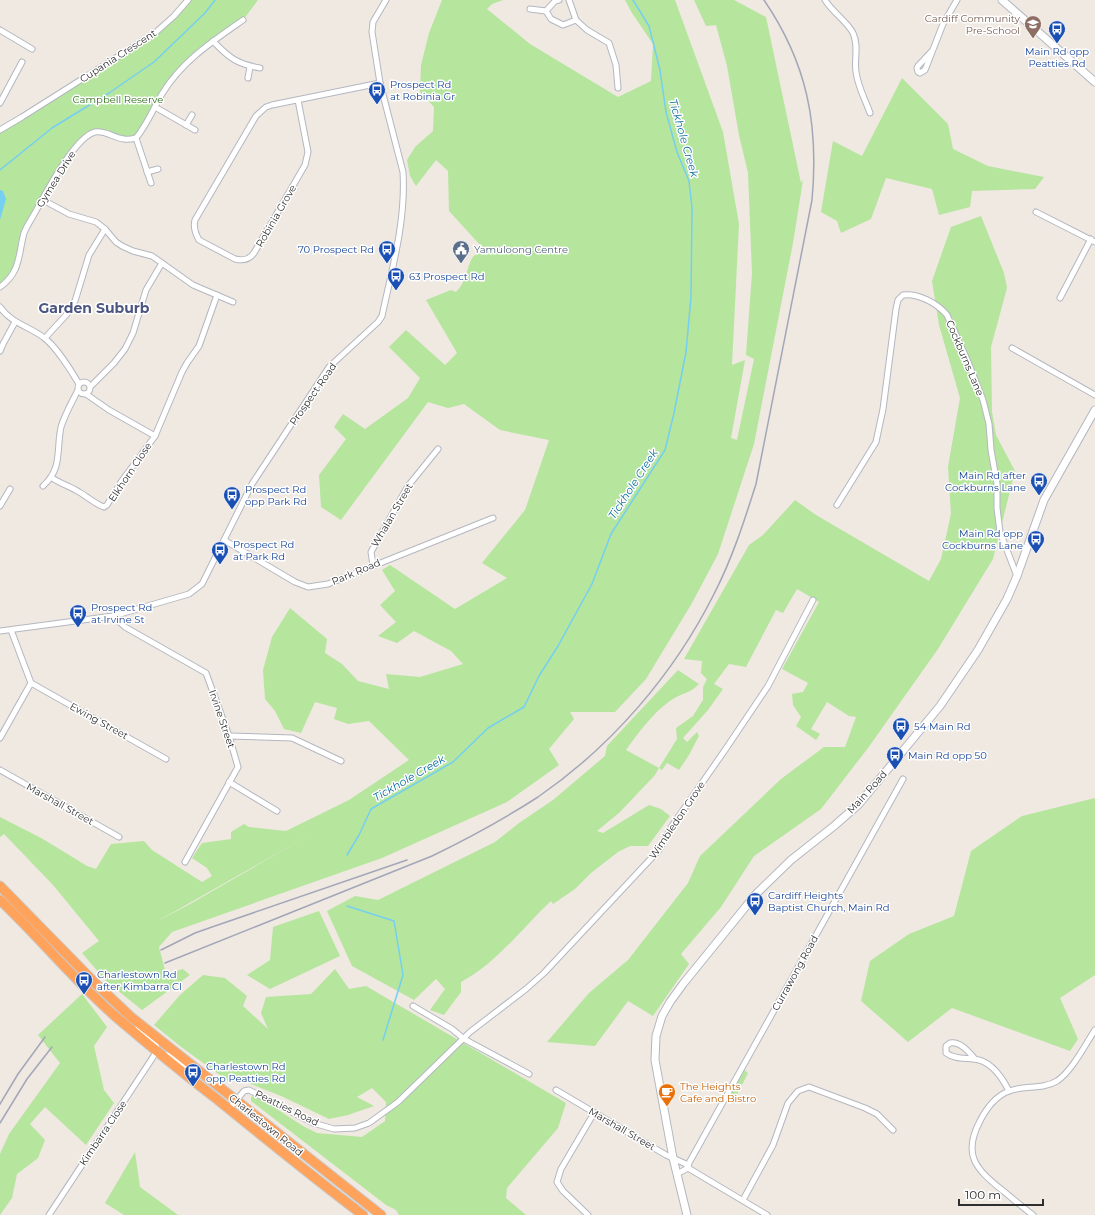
<svg xmlns="http://www.w3.org/2000/svg" width="1095" height="1215" font-family="Montserrat,sans-serif">
	<rect width="100%" height="100%" fill="#efe9e1"/>
	<!-- green -->
	<g fill="#b6e59e" fill-rule="evenodd">
		<path d="M188,0H258L243,20L200,51L163,93L136,138L124,140L96,132L72,152L25,232L13,275L0,287V130L155,33Z"/>
		<path d="M442,0H503L492,4L487,9L530,44L618,97L651,81L653,44L632,13L625,0H675L723,132L739,224L732,365L745,360L731,438L737,440L754,359L746,355L752,273L748,173L739,135L727,66L716,25L706,26L694,0H734L766,17L801,183L803,180L793,243L754,444L718,554L692,603L646,679L615,712H570L574,719L549,749L559,765L507,802L382,858L172,932L159,947L166,974L183,969L190,975L142,1010L106,981L82,953L99,941L53,885L4,834L0,837V817L43,839L87,866L96,869L111,844L144,841L152,850L202,882L212,876L207,868L192,858L202,843L231,839V832L244,824L249,827L286,831L349,800L409,760L369,721L348,724L334,719L337,708L315,702L301,733L284,729L275,711L265,699L263,670L272,637L290,608L327,639L325,653L342,664L358,681L389,689L386,674L420,677L463,664L451,651L414,631L397,643L378,636L396,622L380,605L395,591L382,570L390,565L455,609L507,578L482,563L525,510L549,440L500,430L464,404L448,408L428,402L341,520L321,507L319,475L346,439L334,427L343,414L365,429L408,398L420,378L389,347L406,330L445,365L457,353L426,300L451,290L456,292C468,281 467,261 475,255C477,253 479,252 481,251V246L449,211L448,171L436,160L416,186L410,176L407,160L415,147L433,131L434,107L420,92L421,65L429,33ZM313,833L190,904L156,922Z"/>
		<path d="M902,78L948,124L953,149L988,166L1044,177L1035,189L972,191L970,207L939,215L932,189L886,178L871,219L841,233L837,221L821,212L833,141L862,156Z"/>
		<path d="M981,216L1004,273L1007,288L991,347L992,412L996,435L1015,471L993,559L938,649L868,748L821,809L754,856L721,907L681,954L689,964L653,1016L628,1001L595,1046L547,1042L589,993L628,960L688,883L700,856L781,779L824,747H845L856,717L849,716L827,702L811,729L820,734L816,740L796,726L801,717L793,705L792,694L803,692L808,683L782,669L819,602L797,589L783,613L776,610L746,667L729,664L714,684L723,689L708,710L683,738L687,742L697,732L699,736L689,755L679,770L667,763L662,770L659,768L655,775L620,812L597,831L603,833L649,805L661,809L670,816L648,846H630L618,852L591,873L575,889L553,904L551,901C522,928 497,963 461,982V992L444,1015L430,1010L445,989L436,979L414,1000L352,966L327,911L355,896L378,900L495,842L519,823L553,800L605,756L607,746L678,670L699,684C690,694 680,693 670,701C652,714 639,732 626,750L659,768L677,739L676,728L693,716L703,700V687L707,679L701,673L702,661L684,659L749,545L763,535L795,500L816,515L929,581L941,559L951,514L948,467L960,398L939,325L932,281L951,227Z"/>
		<path d="M1095,798V975L1060,998L1078,1039L1070,1051L952,1008L908,1042L861,1001L870,961L909,934L954,916L971,851L1022,816Z"/>
		<path d="M319,911L340,956L270,989L247,975L270,960L273,927Z"/>
		<path d="M335,969L349,989L366,986L566,1103L558,1128L507,1188L506,1198L526,1215H399L396,1210L386,1205L251,1101V1097L255,1095L303,1126L317,1133L362,1137L385,1121L386,1102L372,1088L357,1097L374,1106L348,1115L329,1119L281,1096L246,1082L228,1081L180,1046L154,1025L180,995L203,975L225,978L247,996L243,1006L268,1029L261,1013L266,997L311,994Z"/>
		<path d="M82,994L107,1027L94,1046L104,1090L114,1103L86,1145L45,1107L30,1124L45,1140L38,1158L17,1174L12,1198L0,1215V1154L9,1134L60,1063L38,1035Z"/>
		<path d="M743,1069L748,1073L735,1099L729,1095Z"/>
		<path d="M135,1152L140,1187L178,1215H124L105,1203Z"/>
	</g>
	<!-- water -->
	<path fill="#75cff0" d="M0,190L3,191L6,199L0,220Z"/>
	<g fill="none" stroke-linecap="round" stroke-linejoin="round">
		<!-- stream -->
		<g stroke="#75cff0" stroke-width="1.5">
			<path d="M0,170L52,128L109,93L154,62L205,13L215,0"/>
			<path d="M347,855L359,835L371,809L453,762L488,728L524,707L539,676L558,646L592,584L611,534L665,450L674,413L686,352L691,297L692,208L689,181L677,152L666,112L660,70L649,26L633,0"/>
			<path d="M347,906L394,921L403,975L383,1040"/>
		</g>
		<!-- street casing -->
		<g stroke="#b4b7c1" stroke-width="7">
			<g id="street">
				<path d="M559,0L555,1L546,11L551,19L563,25L576,20"/>
				<path d="M569,0L576,20L587,30L609,43L616,65L618,88"/>
				<path d="M825,0C833,13 847,21 853,33C859,46 854,59 856,72C858,87 865,99 870,113"/>
				<path d="M530,9L546,11"/>
				<path d="M0,30L32,49"/>
				<path d="M213,41C229,58 237,64 260,68"/>
				<path d="M932,51L918,66L917,68L918,72L920,73L925,70L943,24L957,0"/>
				<path d="M248,78L250,67"/>
				<path d="M298,100L308,152L305,165L254,253C249,260 243,261 235,259L199,240C195,233 193,227 195,220L256,116L266,107L272,105L380,83"/>
				<path d="M0,103L22,62"/>
				<path d="M155,107L195,130"/>
				<path d="M186,125L192,115"/>
				<path d="M0,130L22,117L155,33L174,16L188,0"/>
				<path d="M136,138L151,183"/>
				<path d="M147,172L158,169"/>
				<path d="M43,200L69,214L96,222L105,229L116,242L122,246L133,251L152,256L193,285L233,302"/>
				<path d="M1036,212L1095,242"/>
				<path d="M0,287C21,272 18,255 24,233C27,225 33,217 37,209C47,191 75,137 95,132C105,130 114,138 124,139C128,140 132,139 136,138C147,125 153,109 162,94C182,61 213,41 243,20"/>
				<path d="M1060,298L1091,239"/>
				<path d="M0,307C11,323 28,326 43,337C55,345 72,372 79,384"/>
				<path d="M45,338L67,314L75,301L89,255L105,229"/>
				<path d="M1012,348L1095,395"/>
				<path d="M0,351L3,344L15,322"/>
				<circle cx="84" cy="388" r="6"/>
				<path d="M91,386L114,363L125,349L133,333L146,290L162,263"/>
				<path d="M86,394L109,410L155,436"/>
				<path d="M51,477C60,484 70,486 79,492C88,497 95,504 104,507L107,505L121,482L155,436L182,372L187,363L199,346L217,295"/>
				<path d="M43,486C63,468 56,450 61,427C65,414 72,402 78,390"/>
				<path d="M837,505L876,442L883,409L896,309L898,300L903,295C918,293 937,303 947,315L968,362L983,400L989,424L991,450L997,484V508L1000,532L1017,576"/>
				<path d="M0,506L10,489"/>
				<path d="M224,540L295,582L308,587L328,584L493,518"/>
				<path d="M373,565L371,552L408,486L438,449"/>
				<path d="M113,616L125,627L206,673L229,736L238,767L185,862"/>
				<path d="M11,630L31,683"/>
				<path d="M0,631L113,616L189,594L202,584L252,484L329,367L378,322L382,316C392,269 406,221 403,172L380,83L372,32L373,22L386,0"/>
				<path d="M31,683L166,759"/>
				<path d="M229,736L292,738L341,761"/>
				<path d="M0,738L31,683"/>
				<path d="M0,770L119,837"/>
				<path d="M229,782L277,811"/>
				<path d="M413,1006L452,1029L464,1039L529,1074"/>
				<path d="M138,1027L142,1031L156,1044L157,1050"/>
				<path d="M167,1055L187,1067L192,1068"/>
				<path d="M975,1059C969,1052 960,1041 950,1043L946,1046V1053C954,1059 964,1058 973,1059C991,1060 1002,1077 1009,1091"/>
				<path d="M556,1090L666,1155L686,1164L688,1168L767,1215"/>
				<path d="M229,1109L244,1091L249,1090L313,1123L334,1129L355,1128L369,1123L398,1102L470,1032L526,989L544,973L659,850L672,826L725,750L768,686L813,600"/>
				<path d="M677,1174L688,1168L689,1163L903,779"/>
				<path d="M743,1200L773,1145L788,1103L798,1091L809,1087L865,1108L877,1114L893,1130"/>
				<path d="M49,1215L157,1051"/>
				<path d="M588,1215L563,1191L557,1182L561,1169L594,1113"/>
				<path d="M1033,1215C1022,1207 1012,1198 1002,1190C976,1169 962,1155 980,1121C986,1109 996,1096 1009,1091C1024,1085 1042,1090 1057,1081C1072,1071 1085,1045 1095,1030"/>
			</g>
		</g>
		<!-- secondary casing -->
		<g stroke="#b4b7c1" stroke-width="9">
			<g id="secondary">
				<path d="M1002,0L1095,82"/>
				<path d="M687,1215L673,1158L655,1060L656,1036L662,1016L670,1002L683,984L756,894L791,860L834,826L859,804L940,706L978,650L1007,599L1017,576L1044,500L1095,410"/>
			</g>
		</g>
		<!-- highway casing -->
		<g stroke="#c9c9c9" stroke-width="11">
			<g id="highway">
				<path d="M0,886L96,984L131,1017L381,1215"/>
				<path d="M0,900C39,937 74,980 115,1016C149,1045 183,1073 218,1100C266,1139 314,1178 363,1215"/>
			</g>
		</g>
		<!-- street -->
		<use href="#street" stroke="#fff" stroke-width="5"/>
		<!-- secondary -->
		<use href="#secondary" stroke="#fff" stroke-width="7"/>
		<!-- highway -->
		<use href="#highway" stroke="#ffa35c" stroke-width="9"/>
		<!-- rail -->
		<g stroke="#a3a6b8" stroke-width="1.5">
			<path d="M161,950L195,933L212,927L407,860"/>
			<path d="M165,963L432,856C469,838 504,819 538,797C612,746 674,674 714,594C732,559 744,522 756,484L812,200C819,124 807,63 764,0"/>
			<path d="M0,1104L18,1074L45,1037"/>
			<path d="M0,1123L27,1079L52,1047"/>
		</g>
	</g>
	<!-- icons -->
	<defs>
		<g id="school-pin" transform="scale(0.9)"><path d="M0 17L-7.5 6A9.5 9.5 0 1 1 7.5 6Z" fill="#8d6e63" stroke="#fff"/><path d="M0-5L7-2L0 1L-7-2ZM-4 1L0 2.5L4 1V4Q0 6-4 4Z" fill="#fff"/></g>
		<g id="bus-pin" transform="scale(0.9)"><path d="M0 17L-7.5 6A9.5 9.5 0 1 1 7.5 6Z" fill="#1a4fb4" stroke="#fff"/><path d="M-5-6H5V4H4V6H2V4H-2V6H-4V4H-5ZM-3.5-4V0h7V-4ZM-3.5 1.2v1.5H-2V1.2ZM2 1.2v1.5H3.5V1.2Z" fill="#fff"/></g>
		<g id="civic-pin" transform="scale(0.9)"><path d="M0 17L-7.5 6A9.5 9.5 0 1 1 7.5 6Z" fill="#5c6f8a" stroke="#fff"/><path d="M-.6-6.5H3V-4.5H.6V-3L4-1V1h2V6H-6V1h2V-1L-.6-3ZM-1.2 2.5V6h2.4V2.5Z" fill="#fff"/></g>
		<g id="cafe-pin" transform="scale(0.9)"><path d="M0 17L-7.5 6A9.5 9.5 0 1 1 7.5 6Z" fill="#e8710a" stroke="#fff"/><path d="M-5.5-4.5H6V0H3Q3 3.5 0 3.5H-2.5Q-5.5 3.5-5.5 0ZM3-3.2v2h1.7v-2ZM-6 4.5H4V6H-6Z" fill="#fff"/></g>
	</defs>
	<g fill-rule="evenodd">
		<use href="#school-pin" x="1033" y="24"/>
		<use href="#bus-pin" x="1057" y="29"/>
		<use href="#bus-pin" x="377" y="90"/>
		<use href="#bus-pin" x="387" y="249"/>
		<use href="#civic-pin" x="461" y="249"/>
		<use href="#bus-pin" x="396" y="276"/>
		<use href="#bus-pin" x="1039" y="481"/>
		<use href="#bus-pin" x="232" y="495"/>
		<use href="#bus-pin" x="1036" y="539"/>
		<use href="#bus-pin" x="220" y="550"/>
		<use href="#bus-pin" x="78" y="613"/>
		<use href="#bus-pin" x="901" y="726"/>
		<use href="#bus-pin" x="895" y="755"/>
		<use href="#bus-pin" x="755" y="901"/>
		<use href="#bus-pin" x="84" y="980"/>
		<use href="#bus-pin" x="193" y="1072"/>
		<use href="#cafe-pin" x="667" y="1092"/>
	</g>
	<g text-anchor="middle" dominant-baseline="central" stroke-width="3" stroke-linejoin="round" paint-order="stroke">
		<!-- education labels -->
		<g font-size="10" fill="#785e54" stroke="#fff" text-anchor="end">
			<text x="1020" y="18">Cardiff Community<tspan x="1020" dy="12">Pre-School</tspan></text>
		</g>
		<!-- transit labels -->
		<g font-size="10" fill="#164399" stroke="#fff" text-anchor="start">
			<text x="1057" y="51" text-anchor="middle">Main Rd opp<tspan x="1057" dy="12">Peatties Rd</tspan></text>
			<text x="390" y="84">Prospect Rd<tspan x="390" dy="12">at Robinia Gr</tspan></text>
			<text x="374" y="249" text-anchor="end">70 Prospect Rd</text>
			<text x="409" y="276">63 Prospect Rd</text>
			<text x="1026" y="475" text-anchor="end">Main Rd after<tspan x="1026" dy="12">Cockburns Lane</tspan></text>
			<text x="245" y="489">Prospect Rd<tspan x="245" dy="12">opp Park Rd</tspan></text>
			<text x="1023" y="533" text-anchor="end">Main Rd opp<tspan x="1023" dy="12">Cockburns Lane</tspan></text>
			<text x="233" y="544">Prospect Rd<tspan x="233" dy="12">at Park Rd</tspan></text>
			<text x="91" y="607">Prospect Rd<tspan x="91" dy="12">at Irvine St</tspan></text>
			<text x="914" y="726">54 Main Rd</text>
			<text x="908" y="755">Main Rd opp 50</text>
			<text x="768" y="895">Cardiff Heights<tspan x="768" dy="12">Baptist Church, Main Rd</tspan></text>
			<text x="97" y="974">Charlestown Rd<tspan x="97" dy="12">after Kimbarra Cl</tspan></text>
			<text x="206" y="1066">Charlestown Rd<tspan x="206" dy="12">opp Peatties Rd</tspan></text>
		</g>
		<!-- street labels -->
		<g font-size="10" fill="#2e2e2e" stroke="#fff">
			<text transform="translate(118 56) rotate(-33)">Cupania Crescent</text>
			<text transform="translate(56 179) rotate(-58)">Gymea Drive</text>
			<text transform="translate(276 216) rotate(-60)">Robinia Grove</text>
			<text transform="translate(965 358) rotate(67)">Cockburns Lane</text>
			<text transform="translate(313 394) rotate(-55)">Prospect Road</text>
			<text transform="translate(130 472) rotate(-56)">Elkhorn Close</text>
			<text transform="translate(392 515) rotate(-60)">Whalan Street</text>
			<text transform="translate(356 572) rotate(-23)">Park Road</text>
			<text transform="translate(222 719) rotate(71)">Irvine Street</text>
			<text transform="translate(99 721) rotate(29)">Ewing Street</text>
			<text transform="translate(867 792) rotate(-48)">Main Road</text>
			<text transform="translate(60 804) rotate(29)">Marshall Street</text>
			<text transform="translate(677 820) rotate(-56)">Wimbledon Grove</text>
			<text transform="translate(795 973) rotate(-61)">Currawong Road</text>
			<text transform="translate(287 1108) rotate(26)">Peatties Road</text>
			<text transform="translate(266 1125) rotate(39)">Charlestown Road</text>
			<text transform="translate(622 1129) rotate(30)">Marshall Street</text>
			<text transform="translate(103 1133) rotate(-56)">Kimbarra Close</text>
		</g>
		<!-- park labels -->
		<g font-size="10" fill="#2c6e1b" stroke="#fff">
			<text x="118" y="99">Campbell Reserve</text>
		</g>
		<!-- service labels -->
		<g font-size="10" fill="#4e5e75" stroke="#fff" text-anchor="start">
			<text x="474" y="249">Yamuloong Centre</text>
		</g>
		<!-- food labels -->
		<g font-size="10" fill="#c56008" stroke="#fff" text-anchor="start">
			<text x="680" y="1086">The Heights<tspan x="680" dy="12">Cafe and Bistro</tspan></text>
		</g>
		<!-- water labels -->
		<g font-size="11" font-style="italic" fill="#0d6fa3" stroke="#fff">
			<text transform="translate(684 138) rotate(74)">Tickhole Creek</text>
			<text transform="translate(633 484) rotate(-57)">Tickhole Creek</text>
			<text transform="translate(409 778) rotate(-30)">Tickhole Creek</text>
		</g>
		<!-- district labels -->
		<g font-size="14" font-weight="bold" fill="#4d5680" stroke="#fff">
			<text x="94" y="308">Garden Suburb</text>
		</g>
	</g>
	<!-- scale -->
	<path d="M959 1199v6h84v-6" fill="none" stroke="#2e2e2e" stroke-width="2"/>
	<text x="965" y="1199" font-size="12" fill="#2e2e2e" stroke="#ffffff" stroke-width="3" paint-order="stroke">100 m</text>
</svg>
